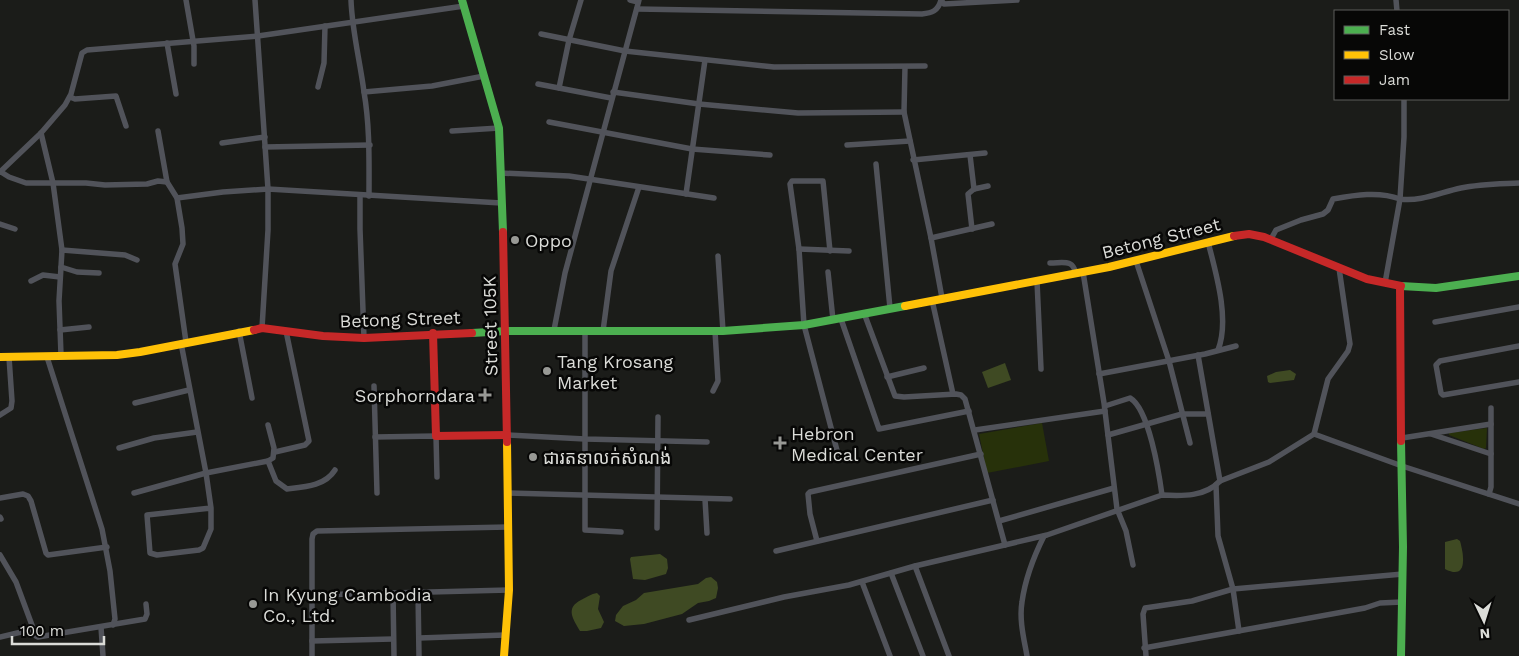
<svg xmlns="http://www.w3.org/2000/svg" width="1519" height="656" font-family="'Work Sans','Noto Sans Khmer',sans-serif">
	<rect width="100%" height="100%" fill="#1b1c19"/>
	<!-- green -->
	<g fill="#27310a">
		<path d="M1042,423L1049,461L987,473L979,434Z"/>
		<path d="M1487,428L1486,448L1484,449L1449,435V433Z"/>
	</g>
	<!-- water -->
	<g fill="#3f4a23">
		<path d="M1005,363L1011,380L988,388L982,372Z"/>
		<path d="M1290,370L1296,374L1294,380L1270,383L1268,382L1267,376L1276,372Z"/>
		<path d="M1457,539L1460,541C1464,555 1468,581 1445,569V542Z"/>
		<path d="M660,554L667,559L668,568L666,574L645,580L633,579L630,559L631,557Z"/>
		<path d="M711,577L717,582L718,588L716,598L709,601L698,603L682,614L644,624L624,626L615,621L616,615L623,606L636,600L644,593L698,584L706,578Z"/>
		<path d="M597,593L600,596L598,609L604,622L601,628L587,631H580C573,619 565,608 581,600C587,597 591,594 597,593Z"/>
	</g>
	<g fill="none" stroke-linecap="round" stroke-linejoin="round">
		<!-- street -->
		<g stroke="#51535a" stroke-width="5.5">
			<path d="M186,0L194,46V64"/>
			<path d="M255,0L268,189V230L262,328"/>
			<path d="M351,0C352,31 360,61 364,92C370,127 369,161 369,196"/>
			<path d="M630,0L638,2"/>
			<path d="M941,0L944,4L1017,0"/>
			<path d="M1396,0L1397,11"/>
			<path d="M637,9L922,14C932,13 938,11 941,0"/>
			<path d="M541,34L625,51L774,67L925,66"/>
			<path d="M167,43L176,94"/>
			<path d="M905,67L904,112L931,238L942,298"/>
			<path d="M538,84L611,98"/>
			<path d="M318,87L324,63L325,26"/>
			<path d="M559,88L569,40L581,0"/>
			<path d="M364,92L432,86L484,76"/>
			<path d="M613,92L699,104L798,113L904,112"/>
			<path d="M70,97L75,99L116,96L126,126"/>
			<path d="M1404,99V137L1400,199C1421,202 1441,192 1461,188C1480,184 1499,184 1519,183"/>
			<path d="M549,122L692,149L770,155"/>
			<path d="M158,131L167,182L177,198L182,228L183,244L175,264L186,342"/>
			<path d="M452,131L499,128"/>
			<path d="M41,133L53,183L62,250L59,301L61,355"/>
			<path d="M222,143L265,137"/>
			<path d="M847,145L910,141"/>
			<path d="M265,147L370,145"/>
			<path d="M970,155L974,189"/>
			<path d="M913,160L985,153"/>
			<path d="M876,164L890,308"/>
			<path d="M0,172L41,133L65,105L71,94L82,53L87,50L258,36L464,6"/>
			<path d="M1,172L9,177L26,183H86L105,185L147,184L158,181L167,182"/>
			<path d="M500,173L569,176L714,198"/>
			<path d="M686,194L705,60"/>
			<path d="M360,195V229L364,338"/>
			<path d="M177,198L223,192L268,189L501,203"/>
			<path d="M0,224L15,229"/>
			<path d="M972,229L968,194L974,189L988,186"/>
			<path d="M931,238L992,224"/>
			<path d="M1271,239L1276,230L1301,220L1323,214L1328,210L1333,199C1355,195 1379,191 1400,199L1385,283"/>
			<path d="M1208,242C1216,273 1230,320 1218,350"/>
			<path d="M799,249L849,251"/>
			<path d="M62,250L125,255L137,260"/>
			<path d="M830,251L823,181H792L790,184L799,249L804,325L839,458"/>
			<path d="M718,256L723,331"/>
			<path d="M1136,261L1169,361L1190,443"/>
			<path d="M1050,263C1064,263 1073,259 1076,274"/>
			<path d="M61,267L77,272L99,273"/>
			<path d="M828,272L833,320"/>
			<path d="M1083,272L1104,403L1117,509L1126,531L1133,565"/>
			<path d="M31,281L43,275L60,277"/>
			<path d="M1037,281L1041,369"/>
			<path d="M932,300L953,394"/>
			<path d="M864,313L895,396L904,397L956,394L961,395L965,399L1005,545"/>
			<path d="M841,319L879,429L969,411"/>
			<path d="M1435,322L1519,307"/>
			<path d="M60,330L89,327"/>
			<path d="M554,330L565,273L639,0"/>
			<path d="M239,331L252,398"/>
			<path d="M585,331V530L621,532"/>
			<path d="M603,331L611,271L639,187"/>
			<path d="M181,343L206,473L211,508V529L203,548L199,550L157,555L150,553L147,515L211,508"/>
			<path d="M1519,346L1440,361L1436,365L1441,393L1443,395L1519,382"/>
			<path d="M1198,355L1220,481"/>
			<path d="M47,357L102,529L110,571L115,619L113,625"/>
			<path d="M1099,374L1205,354L1236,346"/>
			<path d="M887,377L924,368"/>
			<path d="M374,386L377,493"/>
			<path d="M713,391L718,381L715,331"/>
			<path d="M135,403L189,390"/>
			<path d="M1105,406L1130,398C1149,409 1159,473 1162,495"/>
			<path d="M0,415L11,408L12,401L9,357"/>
			<path d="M975,430L1105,411"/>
			<path d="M1314,434L1402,466L1519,504"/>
			<path d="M1431,434L1491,454"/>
			<path d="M507,435L585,439L707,442"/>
			<path d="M1108,435L1182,414H1208"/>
			<path d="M375,437L436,436L437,477"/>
			<path d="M1402,438L1491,424"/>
			<path d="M119,448L154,438L197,432"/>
			<path d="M275,452L305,445L309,441L286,331"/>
			<path d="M268,461L276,481L287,489C305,487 325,486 335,470"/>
			<path d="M1216,485L1218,536L1233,589L1239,631"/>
			<path d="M134,493L206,473L268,461L273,458L274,448L268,425"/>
			<path d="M507,493L730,499"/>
			<path d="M1489,494L1491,487V408"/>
			<path d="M0,498L23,494L28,496L31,501L46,553L48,555L107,547"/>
			<path d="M705,499L707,533"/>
			<path d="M0,517L1,519"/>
			<path d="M999,521L1114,488"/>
			<path d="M657,528L658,417"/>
			<path d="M817,541L810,514L808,494L810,492L981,454"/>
			<path d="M776,551L993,500"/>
			<path d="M0,555L16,582L36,636L38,637L145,619L147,614L146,604"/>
			<path d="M915,566L949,656"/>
			<path d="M891,573L923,656"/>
			<path d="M862,582L890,656"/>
			<path d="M418,592L419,656"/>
			<path d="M393,593L394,656"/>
			<path d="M312,595L509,590"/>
			<path d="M689,620L784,597L849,585L915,566L1047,535L1162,495C1183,496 1205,497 1220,481L1269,462L1314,434L1328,379L1348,351L1350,344L1339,268"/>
			<path d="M101,627L103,656"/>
			<path d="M0,637L34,629"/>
			<path d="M419,638L505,635"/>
			<path d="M312,641L393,639"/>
			<path d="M1144,648L1365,608L1380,603L1402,602"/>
			<path d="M312,656V539L313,534L317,531L508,527"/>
			<path d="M1027,656C1024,639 1019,620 1022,602C1025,580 1034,556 1044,536"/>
			<path d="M1146,656L1143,614L1145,608L1192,601L1233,589L1403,574"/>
		</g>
		<!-- fast -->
		<g stroke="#4caf50" stroke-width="8">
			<path d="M462,0L499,128L503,232"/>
			<path d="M1401,286L1436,288L1519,276"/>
			<path d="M472,333L506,331H723L804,325L905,306"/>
			<path d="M1401,656L1403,547L1401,441"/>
		</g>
		<!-- slow -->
		<g stroke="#ffc107" stroke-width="8">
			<path d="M905,306L1109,267L1234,236"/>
			<path d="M0,357L117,355L140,352L254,330"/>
			<path d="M504,656L509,590L507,442"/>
		</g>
		<!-- jam -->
		<g stroke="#c62828" stroke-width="8">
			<path d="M503,232L507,442"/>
			<path d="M1234,236L1249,234L1264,237L1367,279L1401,286"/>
			<path d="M1400,286L1401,441"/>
			<path d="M254,330L262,328L323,336L364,338L472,333"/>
			<path d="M433,333L436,436L507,435"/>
		</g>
	</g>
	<!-- markers -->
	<g fill="#989995" stroke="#070706" stroke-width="2">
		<circle cx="515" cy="240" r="5"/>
		<circle cx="547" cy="371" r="5"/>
		<path d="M482.5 387.5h5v5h5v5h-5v5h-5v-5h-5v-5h5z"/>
		<path d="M777.5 435.5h5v5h5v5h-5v5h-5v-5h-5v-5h5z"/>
		<circle cx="533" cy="457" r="5"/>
		<circle cx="253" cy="604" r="5"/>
	</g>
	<g text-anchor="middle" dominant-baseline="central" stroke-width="5" stroke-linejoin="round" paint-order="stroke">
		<!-- street labels -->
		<g font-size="18" fill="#dbdcd8" stroke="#070706">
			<text transform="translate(1161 238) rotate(-14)">Betong Street</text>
			<text transform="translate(400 319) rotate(-2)">Betong Street</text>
			<text transform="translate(490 326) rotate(-91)">Street 105K</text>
		</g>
		<!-- poi labels -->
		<g font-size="18" fill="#dbdcd8" stroke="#070706" text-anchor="start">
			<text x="525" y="240">Oppo</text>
			<text x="557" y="361">Tang Krosang<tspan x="557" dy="21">Market</tspan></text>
			<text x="475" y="395" text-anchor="end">Sorphorndara</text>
			<text x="791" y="433">Hebron<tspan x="791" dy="21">Medical Center</tspan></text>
			<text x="543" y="457">ជារតនាលក់សំណង់</text>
			<text x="263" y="594">In Kyung Cambodia<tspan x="263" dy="21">Co., Ltd.</tspan></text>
		</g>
	</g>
	<!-- legend -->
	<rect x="1334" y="10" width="175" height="90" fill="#070706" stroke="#5c5c5a"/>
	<rect x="1344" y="26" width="25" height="8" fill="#4caf50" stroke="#5c5c5a"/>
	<text x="1379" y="35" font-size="15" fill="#dbdcd8">Fast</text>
	<rect x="1344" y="51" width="25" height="8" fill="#ffc107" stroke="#5c5c5a"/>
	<text x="1379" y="60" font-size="15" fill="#dbdcd8">Slow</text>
	<rect x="1344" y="76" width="25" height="8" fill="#c62828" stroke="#5c5c5a"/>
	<text x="1379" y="85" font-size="15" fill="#dbdcd8">Jam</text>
	<!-- north arrow -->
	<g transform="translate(1484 621) rotate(176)" stroke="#070706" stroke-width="4" paint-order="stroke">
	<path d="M0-4L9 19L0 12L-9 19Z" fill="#dbdcd8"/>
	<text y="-8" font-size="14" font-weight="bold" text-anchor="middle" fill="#dbdcd8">N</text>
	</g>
	<!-- scale -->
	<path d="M12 636v8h92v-8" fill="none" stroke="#dbdcd8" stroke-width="2.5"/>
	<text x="20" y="636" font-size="15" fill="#dbdcd8" stroke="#070706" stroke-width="4" paint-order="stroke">100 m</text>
</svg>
